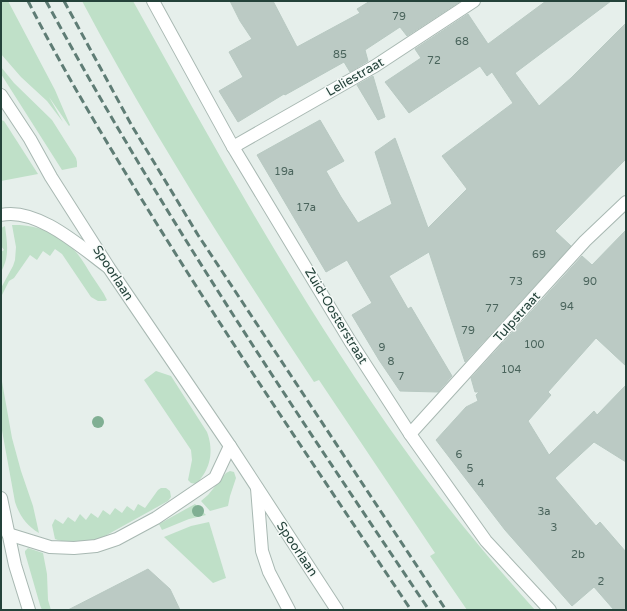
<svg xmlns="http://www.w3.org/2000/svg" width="627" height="611" font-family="'Varela Round',sans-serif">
	<rect width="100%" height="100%" fill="#e6efeb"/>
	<!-- green -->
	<g fill="#bfe0c8">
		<path d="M1,1H8L55,90L70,125L69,126L49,97L63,122L47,101L21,77L1,54Z"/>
		<path d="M82,1H133C218,154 303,308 405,450C445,506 489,559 535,610H467L430,556L435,553L319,380L314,382C232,258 152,133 82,1Z"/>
		<path d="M1,67L14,83L52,120L76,158L77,162V167L62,170L1,74Z"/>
		<path d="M1,120L4,121L38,174L1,181Z"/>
		<path d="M12,225C36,224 60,233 76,252C82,259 87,268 92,276C97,284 103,291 107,300L105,301H98L91,297L62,254L55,249L50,256L43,251L37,260L30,255L14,278L9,281L1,297V288L13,266L15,260L16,247Z"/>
		<path d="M5,226C7,243 10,256 1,272V252L4,250L1,246V228Z"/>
		<path d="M156,371L171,376L207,432C214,451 211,469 196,484L191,483L188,480L192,460L191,450L144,380Z"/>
		<path d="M1,376L12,438L21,471L33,506L39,533C27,526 19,515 15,502L1,425Z"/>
		<path d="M230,471L234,472L236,478L230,496L228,506L210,511L201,501L208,495L226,473Z"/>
		<path d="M161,488H166L170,491L171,497L168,501L96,541C84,547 66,543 55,539L52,525L55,519L63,524L68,517L75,522L80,514L86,520L91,513L98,518L103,510L110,515L115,508L122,513L127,506L134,511L138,504L145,508L158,490Z"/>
		<path d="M195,504L206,515L189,519L162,530L159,524Z"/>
		<path d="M209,522L226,578L213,583L164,537L191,526Z"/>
		<path d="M28,548L43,553L47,574L48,600L51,610H42L40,605L25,553V551Z"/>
	</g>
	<!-- building -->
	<g fill="#bbcac4" stroke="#b8c9c2">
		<path d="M230,1H273L297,47L360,13L357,9L370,1L459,2L407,36L400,27L365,50L368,61L350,72L344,62L285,95L284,94L238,122L219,91L243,77L229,52L252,39L240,21Z"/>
		<path d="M546,1H611L515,73L539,106L571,78L626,23V159L555,231L571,246L465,362L429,252L389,276L408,309L411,307L452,376L438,392L400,391L379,360L352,315L372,303L347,260L326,272L257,155L320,120L344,161L326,171L341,197L358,223L392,204L375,152L395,138L428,228L467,189L442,156L513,103L492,72L487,76L480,66L409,113L385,82L421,58L415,49L468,14L488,44Z"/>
		<path d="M373,76L385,117L378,120L357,85Z"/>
		<path d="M626,230V366L596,338L548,392L551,395L528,421L549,455L594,411L597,415L626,385V462L594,442L555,478L596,526L600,522L626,552V610H614L594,587L572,606L505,530L436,440L466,407L478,401L476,395L479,392H475L471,378L582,256L592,265Z"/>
		<path d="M148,569L170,589L180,610H68Z"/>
	</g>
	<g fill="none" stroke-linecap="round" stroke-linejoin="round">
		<!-- minor casing -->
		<g stroke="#a8b8b2" stroke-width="14">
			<g id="minor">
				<path d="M153,1L233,147L350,341L410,434L486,541L550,610"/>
				<path d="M233,147L375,66L474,1"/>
				<path d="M1,215C37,207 81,247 108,267"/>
				<path d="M410,434L585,241L626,202"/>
				<path d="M257,488L262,551L269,572L289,610"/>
				<path d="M8,534L50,547L74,548L96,546L117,539L156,518L215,478L230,446"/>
			</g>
		</g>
		<!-- tertiary casing -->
		<g stroke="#a8b8b2" stroke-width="14">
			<g id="tertiary">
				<path d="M1,95L30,139L51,177L109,268L230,446L337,610"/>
				<path d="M1,498L15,565L29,610"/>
			</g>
		</g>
		<!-- minor -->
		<use href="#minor" stroke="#fff" stroke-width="12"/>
		<!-- tertiary -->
		<use href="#tertiary" stroke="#fff" stroke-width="12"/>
		<!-- rail -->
		<g stroke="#5f7d75" stroke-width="3" stroke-dasharray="8 4" stroke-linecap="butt">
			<path d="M28,1C64,72 105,140 147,208C231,344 322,477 411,610"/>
			<path d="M46,1C160,212 295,411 429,610"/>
			<path d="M64,1L132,126L198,235L446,610"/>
		</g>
	</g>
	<!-- trees -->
	<g fill="#80af93">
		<circle cx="98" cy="422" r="6"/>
		<circle cx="198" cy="511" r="6"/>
	</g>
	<g text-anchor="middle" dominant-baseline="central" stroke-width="3" stroke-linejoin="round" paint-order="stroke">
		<!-- number labels -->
		<g font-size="11" fill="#4a645c">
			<text x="399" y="16">79</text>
			<text x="462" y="41">68</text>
			<text x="340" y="54">85</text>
			<text x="434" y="60">72</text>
			<text x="284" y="171">19a</text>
			<text x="306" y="207">17a</text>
			<text x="539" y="254">69</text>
			<text x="516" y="281">73</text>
			<text x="590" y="281">90</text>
			<text x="567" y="306">94</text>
			<text x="492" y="308">77</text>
			<text x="468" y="330">79</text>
			<text x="534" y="344">100</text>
			<text x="382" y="347">9</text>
			<text x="391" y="361">8</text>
			<text x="511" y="369">104</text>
			<text x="401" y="376">7</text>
			<text x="459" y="454">6</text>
			<text x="470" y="468">5</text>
			<text x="481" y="483">4</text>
			<text x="544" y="511">3a</text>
			<text x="554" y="527">3</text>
			<text x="578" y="554">2b</text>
			<text x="601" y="581">2</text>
		</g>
		<!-- street labels -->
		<g font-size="13" fill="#24423a" stroke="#f7fbf9">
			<text transform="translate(355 77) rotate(-30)">Leliestraat</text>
			<text transform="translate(113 273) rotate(57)">Spoorlaan</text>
			<text transform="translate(336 316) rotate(59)">Zuid-Oosterstraat</text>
			<text transform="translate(517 317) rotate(-48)">Tulpstraat</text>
			<text transform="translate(297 549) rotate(56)">Spoorlaan</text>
		</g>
	</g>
	<!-- border -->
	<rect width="627" height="611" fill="none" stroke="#24423a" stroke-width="4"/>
</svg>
